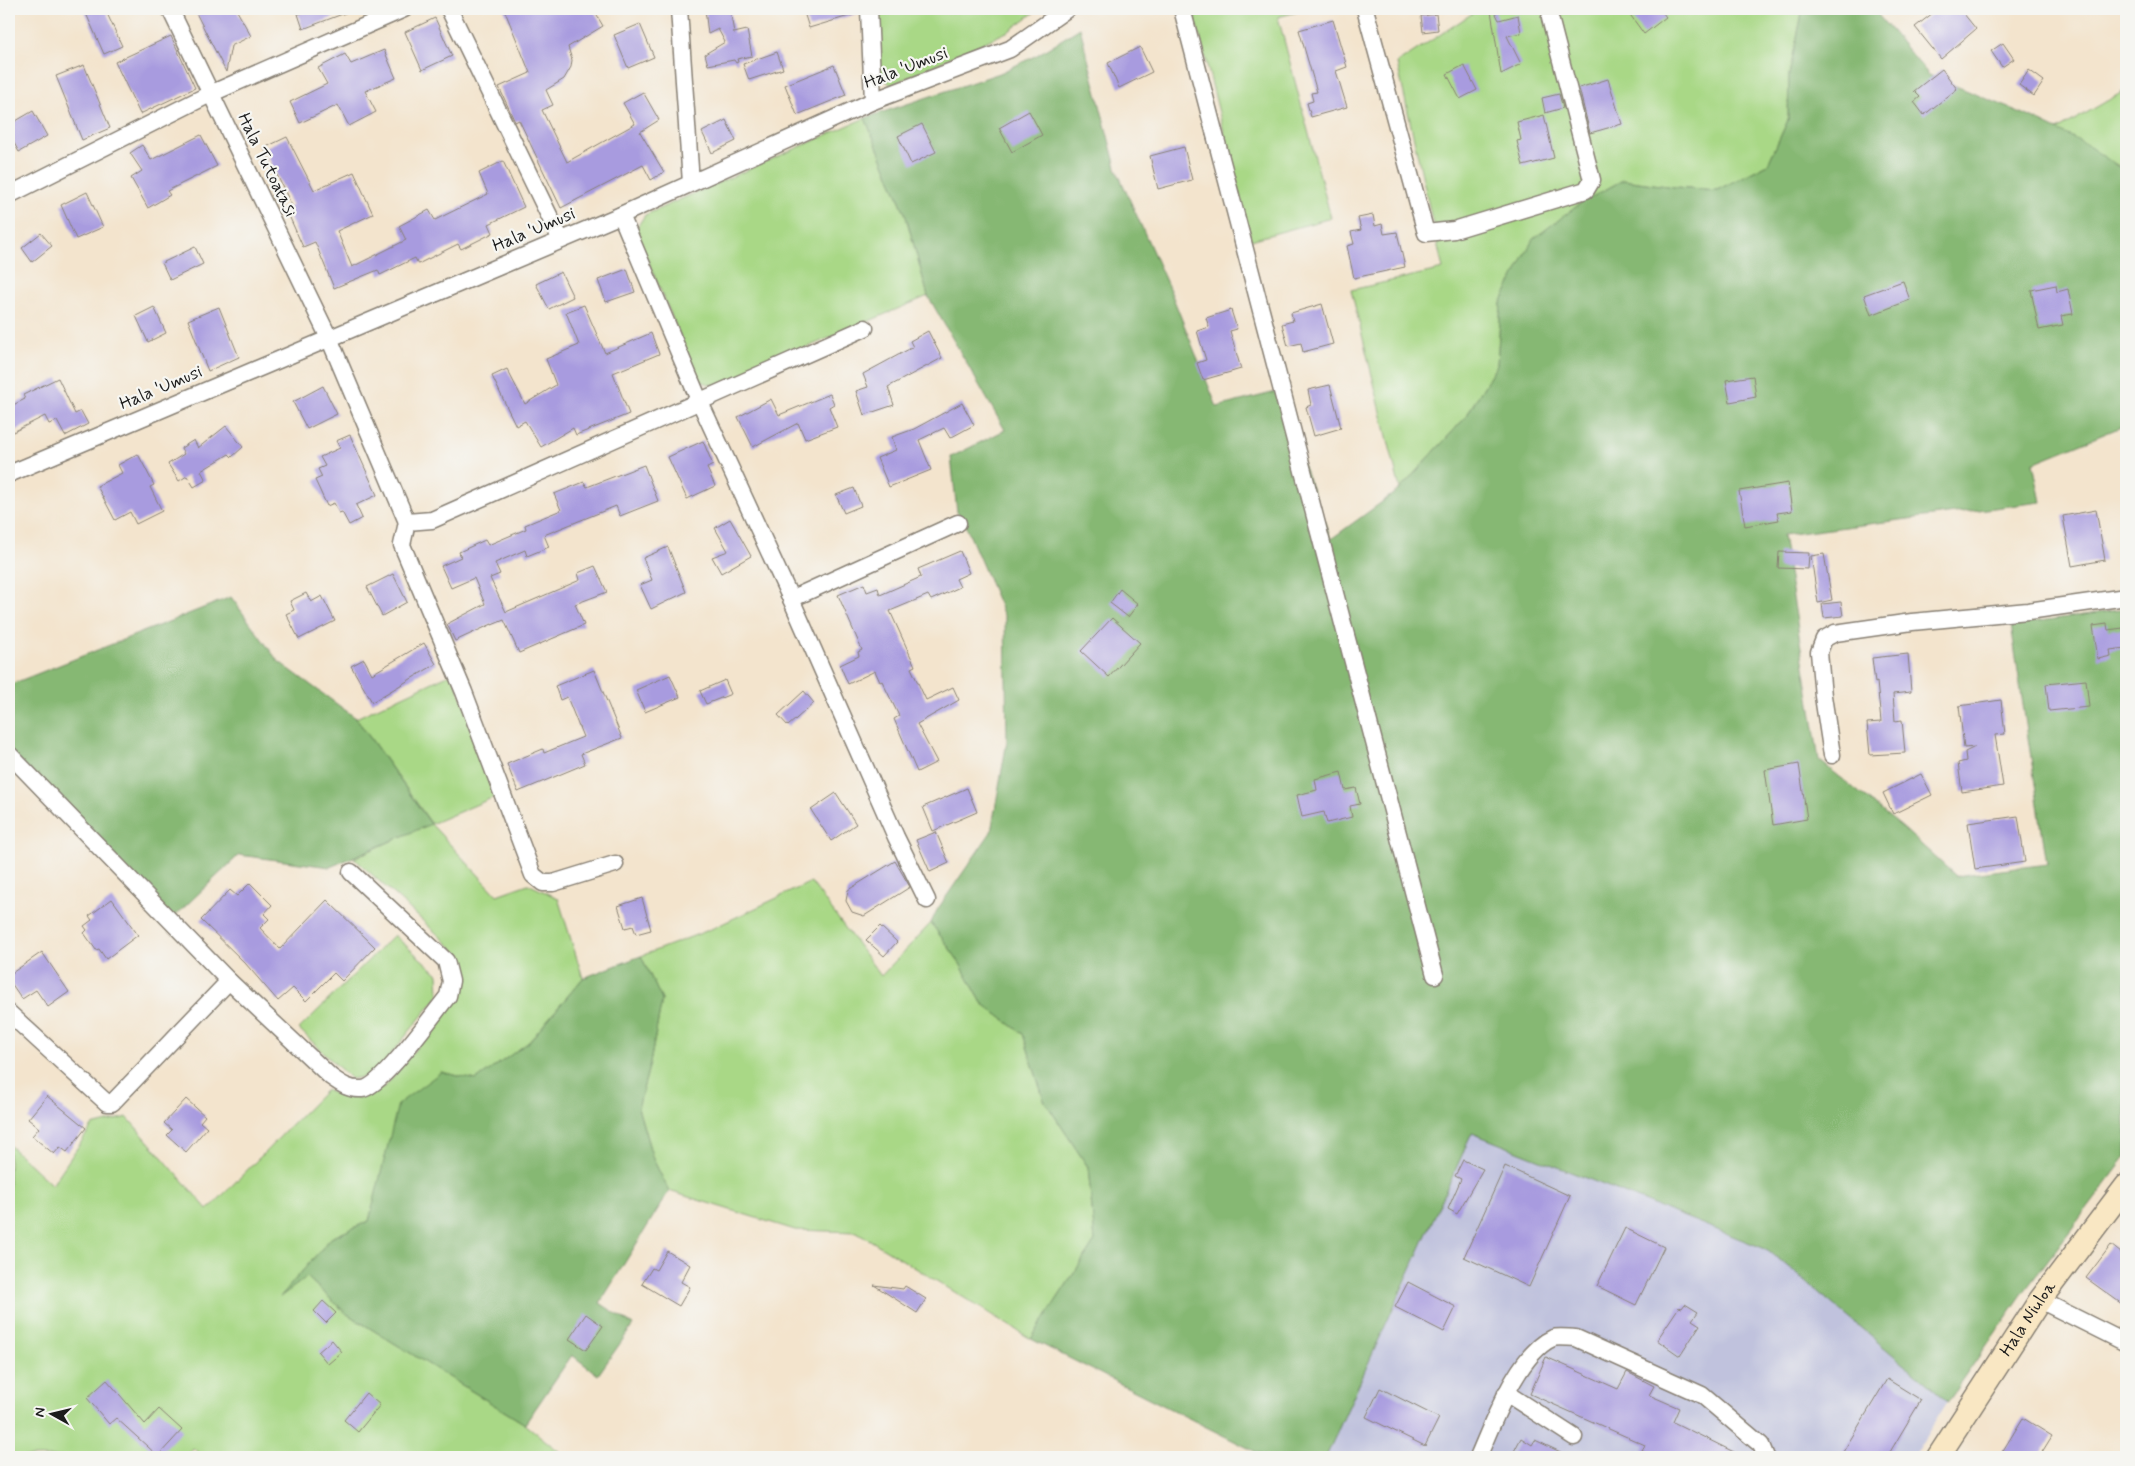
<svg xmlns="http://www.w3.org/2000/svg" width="2135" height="1466" font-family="Mynerve,sans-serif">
	<rect width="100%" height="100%" fill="#f6f6f2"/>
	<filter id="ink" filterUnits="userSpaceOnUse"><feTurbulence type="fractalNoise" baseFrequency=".02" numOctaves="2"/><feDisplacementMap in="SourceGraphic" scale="10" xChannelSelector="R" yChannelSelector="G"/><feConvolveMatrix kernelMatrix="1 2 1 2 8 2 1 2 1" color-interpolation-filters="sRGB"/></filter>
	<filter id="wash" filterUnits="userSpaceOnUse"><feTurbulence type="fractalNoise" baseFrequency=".0096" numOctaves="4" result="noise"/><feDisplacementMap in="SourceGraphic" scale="20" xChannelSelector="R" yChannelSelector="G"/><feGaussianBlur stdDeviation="1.12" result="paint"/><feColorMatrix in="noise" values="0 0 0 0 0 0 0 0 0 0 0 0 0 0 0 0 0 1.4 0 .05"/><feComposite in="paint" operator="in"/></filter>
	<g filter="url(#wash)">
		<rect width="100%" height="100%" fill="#f3e4cd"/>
		<!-- industrial -->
		<path fill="#c0c2dd" d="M1472,1133L1768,1250L1948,1401L1913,1457H1326Z"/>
		<!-- green -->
		<g fill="#a9d886" stroke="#627a51">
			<path d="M876,9H1039L1009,31L891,85L880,75Z"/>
			<path d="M1193,9H1308L1278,17L1331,218L1251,240Z"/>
			<path d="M1479,9H1803L1789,75L1788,120L1768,164L1717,190L1675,187L1623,180L1581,203L1534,239L1501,303L1497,365L1465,418L1400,489L1351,290L1443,269L1397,63Z"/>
			<path d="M2126,90V172L2124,169L2057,130Z"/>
			<path d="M865,118L905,213L928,296L716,386L699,381L635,230L645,215Z"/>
			<path d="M452,673L499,795L431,824L497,895L528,884L558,898L583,978L529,1042L476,1080L441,1072L383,1167L369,1221L331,1238L282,1295L307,1277L347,1314L525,1424L566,1457H204L193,1448L187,1457H9V1145L52,1185L92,1126L127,1117L208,1210L326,1090L341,1096L359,1098L385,1087L455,1000L463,976L459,954L354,858L431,823L356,718Z"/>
			<path d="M811,882L881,976L931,923L958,960L982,1003L1023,1034L1044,1100L1088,1167L1095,1241L1031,1339L857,1232L795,1230L669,1191L653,1159L638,1108L650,1063L662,1000L641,956L709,930Z"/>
			<path d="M394,935L438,974L439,995L374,1075L351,1079L299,1029Z"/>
		</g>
		<!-- forest -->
		<g fill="#86b873" stroke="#516a48">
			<path d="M1803,9H1873L1929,75L2024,114L2084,143L2126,172V425L2033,463L2041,502L1783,535L1819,760L1903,828L1956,876L2047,864L2011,625L2126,609V1157L2023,1293L1948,1401L1768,1250L1472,1133L1326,1457H1266L1031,1339L1095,1241L1088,1167L1044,1100L1023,1034L982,1003L958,960L931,923L937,910L991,832L1007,741L1005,618L967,529L957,512L951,457L1005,430L928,296L905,213L865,118L1000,73L1037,55L1080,28L1117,171L1172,295L1217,407L1276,392L1331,539L1400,489L1465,418L1497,365L1501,303L1533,239L1581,203L1623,180L1675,187L1717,190L1768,164L1788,120L1789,75Z"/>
			<path d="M231,597L278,661L356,718L431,824L330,867L239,855L171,920L9,757V685Z"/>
			<path d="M641,956L662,1000L650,1063L638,1108L653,1159L669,1191L600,1303L633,1325L598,1375L572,1355L525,1424L347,1314L307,1277L280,1297L331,1238L369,1221L398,1104L441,1072L476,1080L529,1042L583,978Z"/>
		</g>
		<g id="blocks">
			<!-- building -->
			<g fill="#a89bdf">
				<path d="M84,9H105L122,46L104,54Z"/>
				<path d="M194,9H236L251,36L231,46L226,72Z"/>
				<path d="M304,9H352L353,10L303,29L298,14L305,12Z"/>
				<path d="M504,9H593L603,26L568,47L572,60L571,67L564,79L546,90L553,105L542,110L567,162L635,124L623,103L643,92L659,120L640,132L664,172L651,180L643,165L561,208L519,120L515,122L499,87L530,73Z"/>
				<path d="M705,9H730L734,33L747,30L752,56L737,59L738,62L736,63L734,60L708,65L705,54L725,42L718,29L708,34Z"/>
				<path d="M803,9H859V13L809,28Z"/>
				<path d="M1626,9H1660L1666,17L1644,34Z"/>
				<path d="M1938,9H1960L1976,29L1941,59L1915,27Z"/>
				<path d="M1494,10L1499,20L1518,15L1521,33L1507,36L1521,64L1501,74L1491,11Z"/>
				<path d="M1436,14L1438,30L1423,32L1421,16Z"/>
				<path d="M435,18L452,56L422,70L405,32Z"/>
				<path d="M1333,20L1347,67L1336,71L1347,107L1311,117L1307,103L1313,101L1311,93L1317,92L1299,30Z"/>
				<path d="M640,24L654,57L628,68L614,35Z"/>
				<path d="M171,36L195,88L140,114L115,62Z"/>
				<path d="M2003,43L2014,59L2002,67L1991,51Z"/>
				<path d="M1140,47L1152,72L1119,88L1108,63Z"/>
				<path d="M384,50L396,78L365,91L376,112L349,126L338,105L300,123L290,102L327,84L318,68L345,54L351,64Z"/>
				<path d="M777,52L783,69L749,80L743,64Z"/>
				<path d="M84,65L110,128L82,140L56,76Z"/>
				<path d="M834,65L846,95L797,115L785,85Z"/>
				<path d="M1464,65L1477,90L1460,99L1447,74Z"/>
				<path d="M1942,69L1957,89L1924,115L1914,102L1920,97L1914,91Z"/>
				<path d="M2029,70L2044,81L2034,96L2019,85Z"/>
				<path d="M1608,79L1622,124L1590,133L1579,88Z"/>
				<path d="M1559,94L1563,108L1545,113L1542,98Z"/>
				<path d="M33,111L47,136L19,152L9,134V125Z"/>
				<path d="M1029,111L1042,135L1012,152L999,128Z"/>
				<path d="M1544,115L1554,158L1523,166L1517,141L1521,140L1517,122Z"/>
				<path d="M726,120L736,141L712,153L702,132Z"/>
				<path d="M922,124L936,152L911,164L898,136Z"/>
				<path d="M201,135L217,166L167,191L170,195L148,208L131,178L142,171L130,153L142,145L151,160Z"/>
				<path d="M287,137L314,190L354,172L373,214L337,231L352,267L406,240L399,226L429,210L435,220L488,194L479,173L503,161L524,207L489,224L493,233L461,249L458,244L418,264L415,258L380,275L378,270L334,288L315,242L303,247L286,209L292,206L264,148Z"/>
				<path d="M1184,147L1192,180L1158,189L1150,156Z"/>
				<path d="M87,192L103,227L76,239L61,205Z"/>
				<path d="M1373,215L1375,226L1382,224L1384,234L1397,232L1405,267L1354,278L1347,246L1354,244L1351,232L1361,230L1358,218Z"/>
				<path d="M41,233L52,246L32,262L22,248Z"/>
				<path d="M195,247L203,264L170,280L162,263Z"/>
				<path d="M627,269L635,292L606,302L598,280Z"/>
				<path d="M561,272L573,297L549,309L536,284Z"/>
				<path d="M1903,281L1910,300L1871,315L1864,295Z"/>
				<path d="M2056,285L2057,292L2068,289L2073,314L2061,316L2063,325L2039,330L2031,290Z"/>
				<path d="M1322,304L1333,344L1303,352L1301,343L1288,346L1282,324L1293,321L1291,313Z"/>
				<path d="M584,305L605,353L651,333L659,354L613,373L629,414L576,435L573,428L541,447L525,421L516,426L492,376L507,369L525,404L556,385L546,359L579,345L566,312Z"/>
				<path d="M154,307L166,333L148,342L136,316Z"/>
				<path d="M219,307L239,357L208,371L188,320Z"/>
				<path d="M1231,310L1237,329L1230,331L1241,369L1203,380L1197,363L1206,360L1197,331L1209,327L1206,318Z"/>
				<path d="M928,331L942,358L888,387L894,405L864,415L856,391L868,387L863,374L913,347L910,341Z"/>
				<path d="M1753,376L1756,397L1730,402L1726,380Z"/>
				<path d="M58,378L75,414L81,411L88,424L65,436L57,421L49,424L45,416L9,434V407L25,399L23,395Z"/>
				<path d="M1330,385L1341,428L1314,436L1306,407L1311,405L1308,390Z"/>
				<path d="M323,386L337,414L307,429L293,402Z"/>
				<path d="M830,394L834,404L829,407L837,427L805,439L798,423L753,447L738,417L771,399L779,415Z"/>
				<path d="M962,403L974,425L950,438L944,428L919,440L931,470L889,487L877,458L896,450L892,437L914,429Z"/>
				<path d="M226,426L243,447L232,457L229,454L201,471L206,480L194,487L187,476L179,481L168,464L184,454L181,448L194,440L198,448Z"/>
				<path d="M350,435L377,495L356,505L362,518L349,525L342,512L339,513L334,503L327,506L315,480L322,477L318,469L325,466L320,457L340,448L336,441Z"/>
				<path d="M703,441L713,465L707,468L715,486L687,499L668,457Z"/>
				<path d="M138,454L154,485L150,487L162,511L136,524L130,512L115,520L97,486L122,473L118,465Z"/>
				<path d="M644,465L658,501L620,516L616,506L544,535L549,547L527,556L525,550L495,563L500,574L490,578L506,612L580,580L578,573L595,566L607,592L575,604L584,625L519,653L504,620L492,625V624L455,641L447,624L485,604L474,578L451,588L441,566L461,557L459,552L485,540L488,545L526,529L525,525L561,510L554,494L584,482L587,487Z"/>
				<path d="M1788,483L1792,511L1777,513L1779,520L1745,526L1739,491Z"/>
				<path d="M854,488L861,506L844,513L836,495Z"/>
				<path d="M2096,510L2105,560L2072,566L2063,516Z"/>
				<path d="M730,519L751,556L721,573L712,557L728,551L715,528Z"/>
				<path d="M668,547L686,592L651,609L640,585L652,580L643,558Z"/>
				<path d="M960,551L969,573L956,579L960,587L931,600L928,595L890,611L915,666L911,668L926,700L953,687L959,700L917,724L937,762L917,772L894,719L899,716L882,681L880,682L875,671L848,684L840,665L859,656L858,652L862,650L838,595L864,584L867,592L878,588L880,595L921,577L918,569Z"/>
				<path d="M1779,552L1809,553L1808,569L1778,568Z"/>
				<path d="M1824,554L1832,600L1818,603L1811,556Z"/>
				<path d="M393,574L407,602L382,616L367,587Z"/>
				<path d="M1120,589L1138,604L1128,617L1110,603Z"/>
				<path d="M306,593L311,602L322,596L335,621L299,639L286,614L294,610L290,601Z"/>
				<path d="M1841,602L1843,616L1824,618L1822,604Z"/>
				<path d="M1112,618L1140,643L1109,677L1081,651Z"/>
				<path d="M2107,624L2108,630L2123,628L2126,648L2110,650L2111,656L2098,659L2093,626Z"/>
				<path d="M424,643L436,664L372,702L351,666L364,659L372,674Z"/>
				<path d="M1908,654L1911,692L1893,694L1895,721L1902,720L1905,753L1870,755L1867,723L1881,722L1877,682L1875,683L1872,658Z"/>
				<path d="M594,670L622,738L581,754L585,764L518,792L507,764L543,749L544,753L583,737L567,697L560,700L555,686Z"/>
				<path d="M670,675L680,697L645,712L636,690Z"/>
				<path d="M725,680L731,694L706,704L700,691Z"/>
				<path d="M2086,680L2089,707L2049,711L2046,684Z"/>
				<path d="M804,691L814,703L788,726L778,715Z"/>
				<path d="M2001,700L2005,734L1995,735L2003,786L1962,792L1958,763L1966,761L1965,752L1975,747L1964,748L1959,706Z"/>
				<path d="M1799,764L1807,819L1773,825L1765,770Z"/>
				<path d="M1341,772L1345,790L1356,788L1360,804L1350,806L1352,817L1327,823L1324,812L1302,817L1297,795L1317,790L1315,779Z"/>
				<path d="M1921,774L1932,795L1893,814L1883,793Z"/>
				<path d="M967,788L977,812L933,831L923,807Z"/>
				<path d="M836,793L856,824L831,841L811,810Z"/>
				<path d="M2018,816L2025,862L1975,869L1968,823Z"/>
				<path d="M936,832L949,863L930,872L916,840Z"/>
				<path d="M895,861L910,887L864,916L852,912L846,901L848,890Z"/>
				<path d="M250,883L272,905L264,914L269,919L260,928L280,949L327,900L375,947L342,981L334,973L306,1001L293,988L278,1001L245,963L201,920L230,890L237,896Z"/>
				<path d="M642,898L651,930L636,934L633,926L625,928L618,906Z"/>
				<path d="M112,899L138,935L106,959L99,949L96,950L84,933L87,930L84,926L92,920L89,916Z"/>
				<path d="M880,926L897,942L884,956L866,940Z"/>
				<path d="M42,952L69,992L48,1007L36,990L22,999L9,980V975Z"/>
				<path d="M47,1096L86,1128L67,1152L60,1147L54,1154L32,1136L39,1128L28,1119Z"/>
				<path d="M186,1099L205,1116L200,1122L207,1128L186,1152L167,1135L172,1130L164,1123Z"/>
				<path d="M1463,1160L1483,1169L1457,1214L1448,1209L1461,1179L1455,1176Z"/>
				<path d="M1505,1166L1570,1196L1529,1287L1464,1257Z"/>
				<path d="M1625,1228L1664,1247L1636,1305L1597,1286Z"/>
				<path d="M2111,1245L2126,1257V1307L2086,1278Z"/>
				<path d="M667,1251L690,1265L681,1282L690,1287L679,1306L642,1284L652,1268L656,1270Z"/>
				<path d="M1408,1282L1456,1307L1444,1332L1395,1307Z"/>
				<path d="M874,1285L903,1289L905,1286L926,1299L917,1313Z"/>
				<path d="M323,1301L336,1313L326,1323L314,1311Z"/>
				<path d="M1685,1304L1698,1312L1692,1320L1700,1325L1680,1356L1657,1340L1679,1307L1682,1308Z"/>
				<path d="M586,1314L603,1326L586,1350L569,1339Z"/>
				<path d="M332,1340L342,1352L328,1364L318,1352Z"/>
				<path d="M1546,1357L1618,1389L1627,1372L1631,1374L1654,1386L1649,1395L1679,1408L1673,1422L1744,1457H1657L1642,1450L1645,1445L1530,1394Z"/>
				<path d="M1887,1379L1921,1400L1887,1457H1840Z"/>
				<path d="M107,1380L145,1424L159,1409L182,1430L158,1456L116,1418L109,1424L87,1398Z"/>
				<path d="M1380,1388L1439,1418L1425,1446L1366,1417Z"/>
				<path d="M366,1393L380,1405L358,1432L344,1420Z"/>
				<path d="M2023,1418L2052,1436L2039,1457H1999Z"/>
				<path d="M1521,1438L1532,1445L1535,1440L1571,1457H1511Z"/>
			</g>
		</g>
	</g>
	<g filter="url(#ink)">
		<use href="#blocks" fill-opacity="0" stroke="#888074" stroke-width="1"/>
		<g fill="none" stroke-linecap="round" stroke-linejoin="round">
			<!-- street casing -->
			<g stroke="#888074" stroke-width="19">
				<g id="street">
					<path d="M170,9L329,338L407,522L432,520L865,328"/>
					<path d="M449,9L561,240"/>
					<path d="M679,9L691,183"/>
					<path d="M869,9L873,101"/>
					<path d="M1182,9L1435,975"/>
					<path d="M1365,9L1426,233L1454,230L1586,190L1592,180L1550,18"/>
					<path d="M9,195L210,94L404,9"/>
					<path d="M621,215L699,400L791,599L896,837L927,900"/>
					<path d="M9,474L621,215L873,101L1010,49L1067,9"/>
					<path d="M407,522L402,545L464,692L533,875L543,883H553L615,864"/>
					<path d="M791,599L958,523"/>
					<path d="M9,754L229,981L112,1103H107L9,1013"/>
					<path d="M1832,755L1823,696L1819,652L1824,639L1835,633L1912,622L2028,611L2126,597"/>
					<path d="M229,981L331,1077C341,1084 349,1090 362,1089C381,1088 434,1013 448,996L451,981L446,961L351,872"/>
					<path d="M2040,1300L2126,1343"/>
					<path d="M1506,1393L1574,1437"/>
					<path d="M1478,1457C1493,1423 1518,1353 1553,1338C1559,1336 1569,1338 1576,1338L1702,1395L1761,1445L1766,1457"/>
				</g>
			</g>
			<!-- secondary casing -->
			<g stroke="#888074" stroke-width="25">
				<g id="secondary">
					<path id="s1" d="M1938,1457L2040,1300L2126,1186"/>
				</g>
			</g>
			<!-- street -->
			<use href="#street" stroke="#fff" stroke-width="16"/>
			<!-- secondary -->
			<use href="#secondary" stroke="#f9e7c3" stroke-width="22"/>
		</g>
	</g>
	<g text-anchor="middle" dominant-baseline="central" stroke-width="4.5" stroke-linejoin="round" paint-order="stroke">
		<!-- street labels -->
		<g font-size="18" fill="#1c1c1c" stroke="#f6f6f2">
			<text transform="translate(906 68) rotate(-21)">Hala 'Umusi</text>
			<text transform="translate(267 165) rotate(64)">Hala Tutoatasi</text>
			<text transform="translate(534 230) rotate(-23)">Hala 'Umusi</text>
			<text transform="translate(161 388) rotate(-23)">Hala 'Umusi</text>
			<text stroke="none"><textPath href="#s1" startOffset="165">Hala Niuloa</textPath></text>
		</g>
	</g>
	<!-- margin -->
	<rect width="2135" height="1466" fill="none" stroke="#f6f6f2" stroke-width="30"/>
	<!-- north arrow -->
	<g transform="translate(52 1414) rotate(278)" stroke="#f6f6f2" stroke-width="4" paint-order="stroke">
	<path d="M0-4L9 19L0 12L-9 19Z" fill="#1c1c1c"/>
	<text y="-8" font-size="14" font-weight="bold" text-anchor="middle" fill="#1c1c1c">N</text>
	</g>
</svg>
